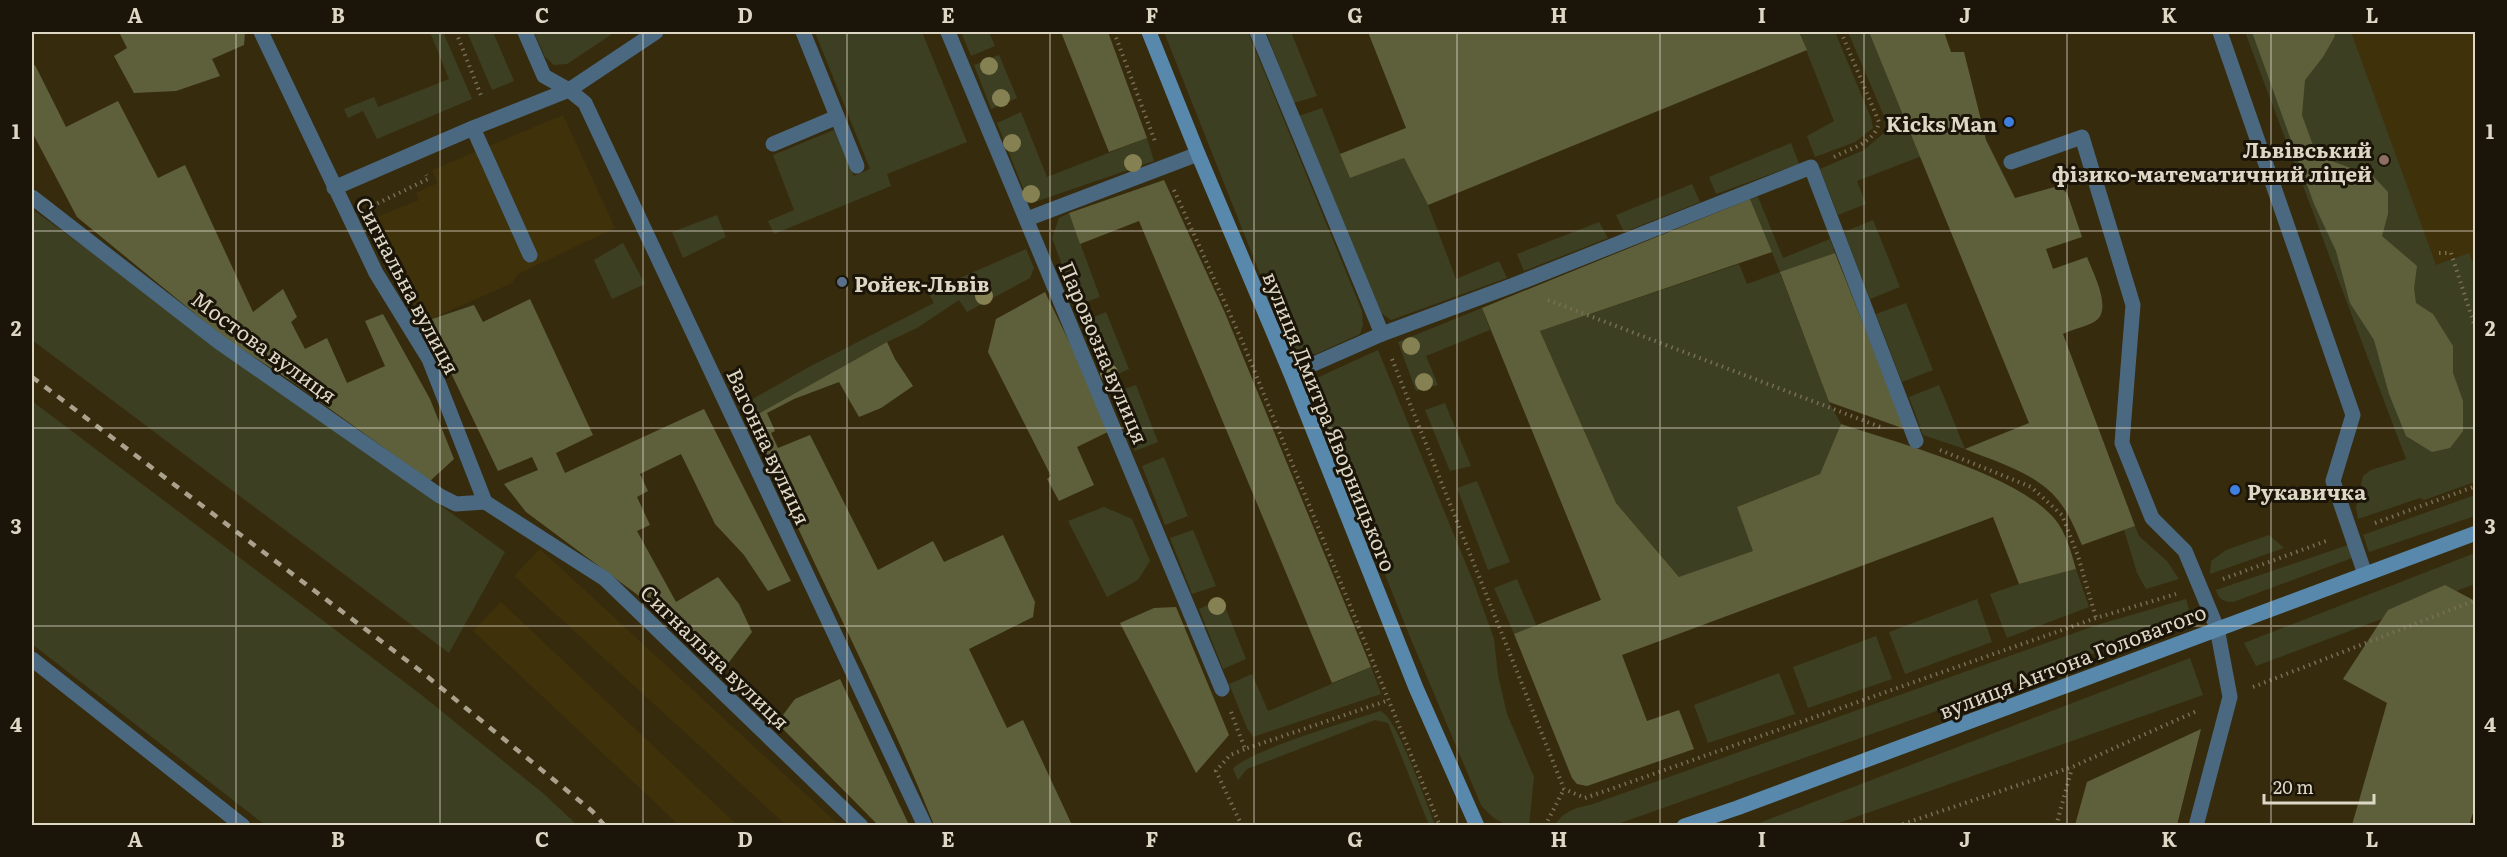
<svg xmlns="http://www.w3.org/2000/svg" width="2507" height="857" font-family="Literata,serif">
	<rect width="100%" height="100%" fill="#372b0e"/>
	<!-- built -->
	<g fill="#3f310a">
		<path d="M2245,32H2475V478Z"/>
		<path d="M563,115L615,228L518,274L512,283L426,321L379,252L367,221L419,200L416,193L437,183L432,170Z"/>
		<path d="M540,549L838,824L786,825L514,576Z"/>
		<path d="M501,602L737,825H679L473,631Z"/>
	</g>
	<!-- green -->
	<g fill="#3d3f22">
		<path d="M430,32H443L472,99L377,139L363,111L348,118L344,109L374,97L378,107L449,79Z"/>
		<path d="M474,32H493L514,81L492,90L468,34Z"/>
		<path d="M534,32H615L567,64L554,65L545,57Z"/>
		<path d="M815,32H922L967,142L887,174L891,186L774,234L768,221L794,210L773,155L834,130L854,176L870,169Z"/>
		<path d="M961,32H989L995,46L971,56Z"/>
		<path d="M1164,32H1248L1362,311L1363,325L1360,334L1316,354L1291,352Z"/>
		<path d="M1266,32H1291L1317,96L1294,103Z"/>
		<path d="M1799,32H1835L1871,118L1873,128L1855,142L1815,157L1807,136L1834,121Z"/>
		<path d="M1848,32H1869L1922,156L1857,181L1866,204L1838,215L1820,169L1864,150L1885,132L1884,116Z"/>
		<path d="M2245,32H2351L2436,265L2469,253L2476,270L2475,482L2424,500L2420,498L2358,519L2356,508L2363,476L2371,470L2406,459Z"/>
		<path d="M999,55L1017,98L991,109L974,65Z"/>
		<path d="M1322,108L1350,178L1404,158L1428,205L1456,279L1499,261L1507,278L1391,320L1380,312L1299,116Z"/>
		<path d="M1021,112L1047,177L1147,138L1154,161L1032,203L1027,198L997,123Z"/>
		<path d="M1791,143L1799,164L1716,194L1709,177Z"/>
		<path d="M1692,184L1700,202L1624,232L1616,215Z"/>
		<path d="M1758,197L1783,258L1830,239L1835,253L1780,273L1829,402L1841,424L1820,474L1737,507L1754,551L1680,578L1616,503L1540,331L1739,264L1747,284L1780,272L1750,199Z"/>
		<path d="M32,209L505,552L449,653L32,340Z"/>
		<path d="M1069,213L1100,297L1077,305L1052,238L1059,218Z"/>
		<path d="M717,215L726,237L683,258L672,232Z"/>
		<path d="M1873,220L1900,287L1870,299L1844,232Z"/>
		<path d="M1599,222L1608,238L1524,271L1517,254Z"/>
		<path d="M623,243L645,284L612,299L594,260Z"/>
		<path d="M1026,249L1034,268L1030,278L967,312L959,300L917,328L887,342L749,419L742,405L809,367L934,303L928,292Z"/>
		<path d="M1906,303L1933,370L1902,382L1876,314Z"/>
		<path d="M1482,308L1490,330L1426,356L1438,385L1416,391L1398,342Z"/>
		<path d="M1106,312L1129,369L1107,379L1084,321Z"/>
		<path d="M1378,350L1475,586L1494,639L1498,675L1507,714L1534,777L1529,825C1504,826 1498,824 1481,805L1410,637L1308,382Z"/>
		<path d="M1136,385L1158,442L1135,451L1113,393Z"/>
		<path d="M1939,385L1965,449L1923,435L1909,397Z"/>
		<path d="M32,401L419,693L544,794L577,825H265L32,644Z"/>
		<path d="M1445,403L1471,466L1450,471L1425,410Z"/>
		<path d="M1164,457L1188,516L1165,525L1142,466Z"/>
		<path d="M1477,481L1510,562L1488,570L1457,488Z"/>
		<path d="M2475,495V516L2369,552L2363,535Z"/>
		<path d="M1104,507L1132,519L1150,561L1138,580L1107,597L1068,521Z"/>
		<path d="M2135,526L2139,536L2167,561L2179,579L2146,589L2137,573L2124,530Z"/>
		<path d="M1193,530L1216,586L1192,594L1170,538Z"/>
		<path d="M2269,535L2284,548L2210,574L2211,561L2226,550Z"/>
		<path d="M2348,545L2352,558L2233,602C2224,602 2218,599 2216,590Z"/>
		<path d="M2475,553V584L2256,666L2244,643Z"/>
		<path d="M2076,569L2089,607L2007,638L1990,594L2019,584Z"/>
		<path d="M1517,579L1537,627L1514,634L1494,588Z"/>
		<path d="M1222,599L1246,659L1223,669L1199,609Z"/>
		<path d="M1977,599L1992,642L1905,674L1889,632Z"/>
		<path d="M2186,599L2189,609L2183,617L2133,633L2083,659L1615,825H1555C1561,813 1576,807 1590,805L2097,625Z"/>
		<path d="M1876,636L1892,679L1808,708L1793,667Z"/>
		<path d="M2190,658L2203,695L1833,825H1754Z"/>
		<path d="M1371,667L1381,694L1253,737L1247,728L1229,684L1252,674L1268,711Z"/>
		<path d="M1779,673L1795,714L1708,743L1694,705Z"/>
		<path d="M1380,711C1396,714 1427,806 1435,825H1429L1388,723L1375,720L1247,769L1238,780L1233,769C1247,751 1353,720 1380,711Z"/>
	</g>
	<!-- forest -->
	<g fill="#5e603c">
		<path d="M119,32H245L244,45L212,59L220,76L176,91L134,93L114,56L127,48Z"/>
		<path d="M1061,32H1108L1147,138L1109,152Z"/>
		<path d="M1368,32H1799L1807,50L1428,205L1404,158L1350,178L1340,154L1406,128Z"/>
		<path d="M1869,32H1944L1951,52H1964L1986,140L2015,198L2058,186L2067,193L2082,237L2046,249L2053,269L2087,257C2093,273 2114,311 2094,322C2085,327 2073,329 2063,334L2135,526L2082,545C2075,529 2069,513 2058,500C2035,472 1996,462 1965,449L2029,423Z"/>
		<path d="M2252,32H2334L2335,36L2323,57L2305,80L2302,115L2314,148L2326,159L2373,176L2388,192V214L2382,236L2417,266L2414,288L2416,303L2433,314L2453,346V373L2463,401V431L2450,448L2432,452L2406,436L2389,394L2374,340L2350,303L2336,251L2314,204Z"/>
		<path d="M35,65L66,127L118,101L158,178L185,165L253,312L283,289L297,317L291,322L305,349L327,338L347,383L385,366L365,321L383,314L430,399L454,459L430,481L294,383L226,339L77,217L32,132V67Z"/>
		<path d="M1164,180L1225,313L1371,667L1332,683L1139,221L1080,244L1069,213Z"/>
		<path d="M1750,199L1772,252L1540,331L1616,503L1679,577L1753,551L1737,507L1820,474L1841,424C1898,443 2015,474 2054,518C2066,532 2071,552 2076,569L2019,584L1993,517L1622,655L1647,721L1679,710L1694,749L1587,786L1577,784L1572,778L1514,634L1601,600L1482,308Z"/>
		<path d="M1835,253L1905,429L1829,402L1780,272Z"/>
		<path d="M1045,292L1112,430L1077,447L1094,485L1059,501L1047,479L1051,476L988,352L996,319Z"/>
		<path d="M530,299L593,435L556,453L565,473L704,409L791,581L768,591L744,555L715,524L681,454L640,474L648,491L637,497L650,525L637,531L676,602L718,577L739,604L752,632L723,670L662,613L526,512L504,484L538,470L532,457L498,471L426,321L474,305L483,322Z"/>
		<path d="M887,342L895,359L913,386L881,408L859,417L839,382L794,399L767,413L775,431L771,433L778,448L810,435L878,570L933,541L944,562L1003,535L1035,602L1033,617L969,649L1007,728L1023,720L1072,825H934C879,687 807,556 749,419Z"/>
		<path d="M2445,585L2475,601L2476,804L2469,825H2352L2387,703L2343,679L2388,610Z"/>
		<path d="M1176,607L1229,735L1196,773L1120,623L1154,608Z"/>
		<path d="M840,679L909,825H878L777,723L795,699Z"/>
		<path d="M2201,729L2177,825H2075L2087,782Z"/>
	</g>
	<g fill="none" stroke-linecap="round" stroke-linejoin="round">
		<!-- path -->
		<g stroke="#786e55" stroke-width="4" stroke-dasharray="1.5 4.5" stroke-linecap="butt">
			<path d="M456,32L482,98"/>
			<path d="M1114,32L1156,144"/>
			<path d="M1834,157C1851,148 1875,143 1879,122L1841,32"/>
			<path d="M1174,190L1243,343L1440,826"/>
			<path d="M372,206L428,179L426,175"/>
			<path d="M2439,253H2451L2476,330"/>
			<path d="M1548,300L1883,428"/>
			<path d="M1392,359L1564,789L1585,798L2096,618L2176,594"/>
			<path d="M1940,450L2031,487L2062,515L2078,556L2096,618"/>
			<path d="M2375,523L2476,486"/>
			<path d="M2223,579L2326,541"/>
			<path d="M2253,687L2476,600"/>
			<path d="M1231,712L1245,749L1389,700"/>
			<path d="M1242,826L1216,771L1230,755L1245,749"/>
			<path d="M1545,826L1564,789"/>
			<path d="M1897,826L2072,767L2199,710"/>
			<path d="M2056,826L2072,768"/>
		</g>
		<!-- lane -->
		<g stroke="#4a687f" stroke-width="15">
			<path d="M803,32L857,166"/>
			<path d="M1257,32L1382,334"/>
			<path d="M2220,32L2353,415L2333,481L2365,574"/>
			<path d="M473,128L530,255"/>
			<path d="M773,144L837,117"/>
			<path d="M2011,162L2082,137L2133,305L2122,443L2152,518L2185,551L2200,587L2217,628L2230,697L2196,826"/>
			<path d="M1027,219L1198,154"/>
			<path d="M1291,374L1382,334L1511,286L1811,167L1916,441"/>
		</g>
		<!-- street -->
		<g stroke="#4a687f" stroke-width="15">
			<path d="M261,32L376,273L429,359L485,502L605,579L861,826"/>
			<path d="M525,32L544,76L569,90L585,103L925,826"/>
			<path d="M948,32L1222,689"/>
			<path d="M334,188L473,128L569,90L656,32"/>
			<path d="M32,197L219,342L440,496L456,504L485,502"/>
			<path d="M32,659L243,826"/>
		</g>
		<!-- secondary -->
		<g stroke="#5889ad" stroke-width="15">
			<path d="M1149,32L1198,154L1291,374L1416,688L1477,826"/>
			<path d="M1684,826L1737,808L2476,533"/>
		</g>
		<!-- rail -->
		<path stroke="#aba28e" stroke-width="4.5" stroke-dasharray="8 8" stroke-linecap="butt" d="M32,377L418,669L592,811L605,826"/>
	</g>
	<!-- trees -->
	<g fill="#858152">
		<circle cx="989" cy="66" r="9"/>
		<circle cx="1001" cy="98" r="9"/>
		<circle cx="1012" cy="143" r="9"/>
		<circle cx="1133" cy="163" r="9"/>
		<circle cx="1031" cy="194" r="9"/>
		<circle cx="984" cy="296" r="9"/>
		<circle cx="1411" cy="346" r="9"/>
		<circle cx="1109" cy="373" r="9"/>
		<circle cx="1424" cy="382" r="9"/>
		<circle cx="1217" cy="606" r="9"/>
	</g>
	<!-- grid -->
	<path fill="none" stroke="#ded7c6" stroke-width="1.5" stroke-opacity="0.55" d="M236,32V826M440,32V826M643,32V826M847,32V826M1050,32V826M1254,32V826M1457,32V826M1660,32V826M1864,32V826M2067,32V826M2271,32V826M32,231H2476M32,428H2476M32,626H2476"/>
	<!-- markers -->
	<g fill="#3f7fe0" stroke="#1a1508" stroke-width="2">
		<circle cx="2009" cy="122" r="6"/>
		<circle cx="2235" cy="490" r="6"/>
	</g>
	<circle fill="#8d6e63" stroke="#1a1508" stroke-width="2" cx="2384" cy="160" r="6"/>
	<circle fill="#5c6f8a" stroke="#1a1508" stroke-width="2" cx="842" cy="282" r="6"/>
	<g text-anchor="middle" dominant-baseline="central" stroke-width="6" stroke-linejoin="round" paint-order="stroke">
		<!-- poi labels -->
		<g font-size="21" font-weight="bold" fill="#ded7c6" stroke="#1a1508" text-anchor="end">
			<text x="1997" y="122">Kicks Man</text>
			<text x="2372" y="148">Львівський<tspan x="2372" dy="24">фізико-математичний ліцей</tspan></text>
			<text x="854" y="282" text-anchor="start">Ройек-Львів</text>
			<text x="2247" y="490" text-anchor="start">Рукавичка</text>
		</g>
		<!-- street labels -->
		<g font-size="21" fill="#ded7c6" stroke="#1a1508">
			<text transform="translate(409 285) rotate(62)">Сигнальна вулиця</text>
			<text transform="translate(265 346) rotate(36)">Мостова вулиця</text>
			<text transform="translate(1105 352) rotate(67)">Паровозна вулиця</text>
			<text transform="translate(1331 421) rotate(68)">вулиця Дмитра Яворницького</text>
			<text transform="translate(770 446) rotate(65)">Вагонна вулиця</text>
			<text transform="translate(716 656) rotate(44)">Сигнальна вулиця</text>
			<text transform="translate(2072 660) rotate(-21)">вулиця Антона Головатого</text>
		</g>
	</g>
	<!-- border -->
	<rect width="2507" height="857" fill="none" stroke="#1a1508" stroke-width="66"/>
	<!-- scale -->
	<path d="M2264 794v9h110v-9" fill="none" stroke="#ded7c6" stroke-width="3"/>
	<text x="2273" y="794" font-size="18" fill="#ded7c6" stroke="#1a1508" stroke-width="4.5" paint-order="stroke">20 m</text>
	<rect x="33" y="33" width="2441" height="791" fill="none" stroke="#ded7c6" stroke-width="2"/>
	<g font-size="20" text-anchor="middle" font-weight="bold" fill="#ded7c6">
		<text x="135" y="23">A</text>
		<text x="338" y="23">B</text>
		<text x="542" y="23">C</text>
		<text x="745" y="23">D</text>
		<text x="948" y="23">E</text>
		<text x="1152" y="23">F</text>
		<text x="1355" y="23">G</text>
		<text x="1559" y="23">H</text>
		<text x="1762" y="23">I</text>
		<text x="1965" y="23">J</text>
		<text x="2169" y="23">K</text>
		<text x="2372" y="23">L</text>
		<text x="16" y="139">1</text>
		<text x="2490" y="139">1</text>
		<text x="16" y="336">2</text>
		<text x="2490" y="336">2</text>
		<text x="16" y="534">3</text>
		<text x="2490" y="534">3</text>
		<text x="16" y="732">4</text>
		<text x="2490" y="732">4</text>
		<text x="135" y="847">A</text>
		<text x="338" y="847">B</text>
		<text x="542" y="847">C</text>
		<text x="745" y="847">D</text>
		<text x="948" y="847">E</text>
		<text x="1152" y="847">F</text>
		<text x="1355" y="847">G</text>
		<text x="1559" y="847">H</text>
		<text x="1762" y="847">I</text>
		<text x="1965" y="847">J</text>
		<text x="2169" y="847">K</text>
		<text x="2372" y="847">L</text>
	</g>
</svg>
